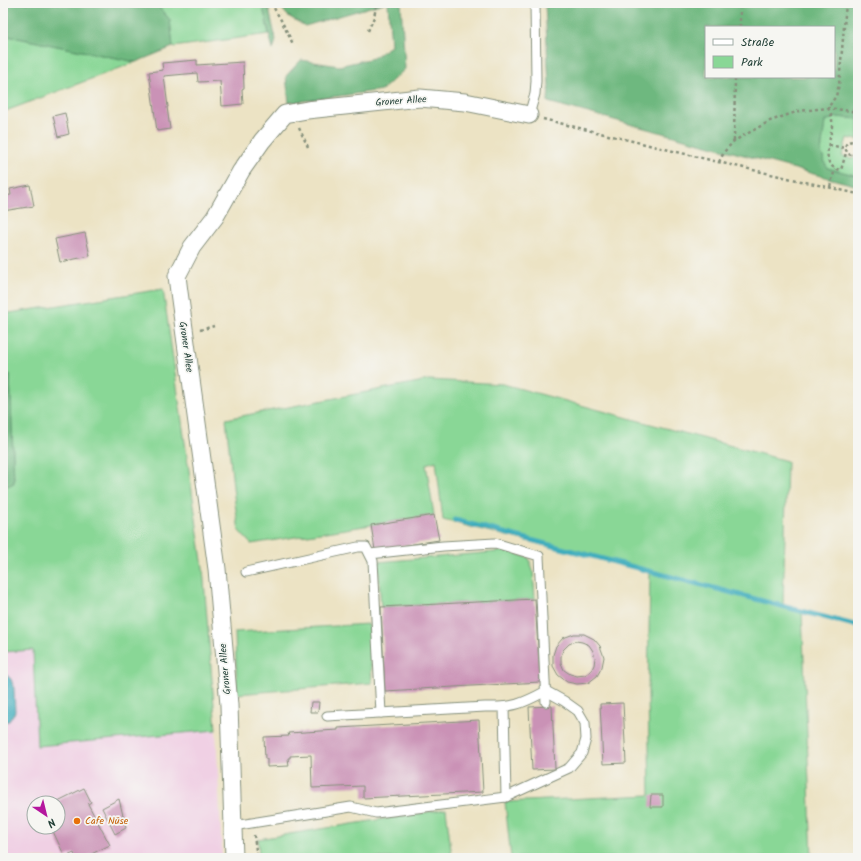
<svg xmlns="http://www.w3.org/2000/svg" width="861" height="861" font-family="Kalam,sans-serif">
	<rect width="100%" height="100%" fill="#f6f6f2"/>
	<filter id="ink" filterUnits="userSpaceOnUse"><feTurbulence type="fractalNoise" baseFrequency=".025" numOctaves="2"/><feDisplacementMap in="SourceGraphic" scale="8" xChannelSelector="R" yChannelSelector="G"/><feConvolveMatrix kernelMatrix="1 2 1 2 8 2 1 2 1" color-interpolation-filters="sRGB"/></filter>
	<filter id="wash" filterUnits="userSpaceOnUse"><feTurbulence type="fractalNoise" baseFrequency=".012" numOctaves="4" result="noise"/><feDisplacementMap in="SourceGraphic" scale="16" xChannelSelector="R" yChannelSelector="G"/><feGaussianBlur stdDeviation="0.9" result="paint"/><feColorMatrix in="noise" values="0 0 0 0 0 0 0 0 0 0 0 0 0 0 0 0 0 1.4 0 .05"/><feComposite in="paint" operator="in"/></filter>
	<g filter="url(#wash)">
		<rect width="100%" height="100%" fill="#ece3c4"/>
		<!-- built -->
		<path fill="#f0d0e4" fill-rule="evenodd" d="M33,650L37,746L216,730L222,855L216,858H3V652ZM34,803H58V827H34Z"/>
		<!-- green -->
		<g fill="#89d796" stroke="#548a65">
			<path d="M155,3H262L269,34L173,47L170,20Z"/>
			<path d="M3,35L136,62L3,112Z"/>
			<path d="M837,117L858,119V140L847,138L842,156L858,159V176L827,168L821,152L825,121Z"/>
			<path d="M163,289L203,568L216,730L37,746L33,650L3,652V488L14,482L10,374L3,377V314Z"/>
			<path d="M429,380L503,384L787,461L783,606L802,611L812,858H511L505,802L650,795L648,695L650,572L443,520L436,461L426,464L434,515L251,544L239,531L234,496L226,419Z"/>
			<path d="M507,551L529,558L533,571L535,599L381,607L378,562Z"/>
			<path d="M369,624L372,683L237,694L235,632Z"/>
			<path d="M446,809L452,858H259L258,839Z"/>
		</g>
		<!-- forest -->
		<g fill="#6eb87f" stroke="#467a5a" fill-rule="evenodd">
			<path d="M3,3H155L170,20L173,47L136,62L3,35Z"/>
			<path d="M262,3H384L305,26L288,16L278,4L268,5L276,40L273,50Z"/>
			<path d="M388,3H401L405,69L382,90L289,103L286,76L301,60L339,66L373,58L391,46Z"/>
			<path d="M545,3H858V119L837,117L825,121L821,152L827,168L858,176V186L548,102L549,86ZM706,27H834V77H706Z"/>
			<path d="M10,374L14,483L3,488V377Z"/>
		</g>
		<!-- water -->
		<path fill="#3fadbd" stroke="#2f7578" d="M3,672L11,679L14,688L15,712L9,721L3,722Z"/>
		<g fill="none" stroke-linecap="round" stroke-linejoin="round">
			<!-- stream -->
			<path stroke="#3fadbd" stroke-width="5" d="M455,520L858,626"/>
		</g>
		<g id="blocks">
			<!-- building -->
			<g fill="#ca92b6" fill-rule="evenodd">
				<path d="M197,60V65L243,62L244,88L242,89L243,104L222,106L220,81L198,82L197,73L164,76L168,107H167L170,129L157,131L149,72L163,70L162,63Z"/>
				<path d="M65,113L69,134L58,137L53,116Z"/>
				<path d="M30,185L34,206L3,211V196L11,195L10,189Z"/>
				<path d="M85,233L90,256L60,262L55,239Z"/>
				<path d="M434,515L439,540L375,550L371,525Z"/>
				<path d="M535,599L540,682L385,691L381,607Z"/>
				<path d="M574,634H584L594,639L600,646L604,657L602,667L597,676L588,683L577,684L567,682L558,675L553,666V655L556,646L563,638ZM576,641L582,642L589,645L593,651L595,658L594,665L591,671L585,675L577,676L570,674L564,670L561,663V656L563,650L569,644Z"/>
				<path d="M311,702H319L318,712H310Z"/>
				<path d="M623,703L626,763L603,764L600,704Z"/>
				<path d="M552,706L555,769L532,770L529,707Z"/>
				<path d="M479,720L483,792L363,798V786L312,788L311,755L290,756V758H288L289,766L267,767V759H265L264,737L289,736L288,733L338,730V728Z"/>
				<path d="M84,788L91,802L88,804L110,845L83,858H76L74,853L65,857L51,827H58V816L60,815L58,810V803H54Z"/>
				<path d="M651,795H663V807H650Z"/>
				<path d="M119,799L126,828L115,834L102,808Z"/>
			</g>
		</g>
	</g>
	<g filter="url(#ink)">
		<use href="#blocks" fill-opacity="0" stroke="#86907c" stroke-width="1"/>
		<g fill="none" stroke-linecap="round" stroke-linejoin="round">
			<!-- service casing -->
			<g stroke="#86907c" stroke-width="11">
				<g id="service">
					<path d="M529,115L535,94L536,81L535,3"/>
					<path d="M370,554L443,546L495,543L539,556L546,702"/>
					<path d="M246,572L358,547H366L373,561L381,713"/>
					<path d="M327,716L485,707C512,708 522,704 546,691L564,701L578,711L585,723L586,739L582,753L569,768L506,797"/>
					<path d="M233,826L351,807L376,813L506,797L504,707"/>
				</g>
			</g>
			<!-- minor casing -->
			<g stroke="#86907c" stroke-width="19">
				<path id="minor" d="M234,858L229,705L217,569L179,292L177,276L192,247L215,217L241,171L262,141L285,114L307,110L420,98L465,102L529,115"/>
			</g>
			<!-- path -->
			<g stroke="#86907c" stroke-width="2.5" stroke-dasharray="3 3" stroke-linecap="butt">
				<path d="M271,3L281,20L293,44"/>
				<path d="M846,3L839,85L836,96L828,108C830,111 832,116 832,120C834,136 816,166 841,170L846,153"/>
				<path d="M740,27V3"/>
				<path d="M368,31L374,17L377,3"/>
				<path d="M543,119L718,162L858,194"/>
				<path d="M299,128L308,147"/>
				<path d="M734,141L735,77"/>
				<path d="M858,142C852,141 846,140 845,148L848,154L858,157"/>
				<path d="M829,145L845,148"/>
				<path d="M719,162L724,152L734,141L770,121L799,111L828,108L858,112"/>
				<path d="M830,187L835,169"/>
				<path d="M200,330L214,326"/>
				<path d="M254,835L257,858"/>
			</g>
			<!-- service -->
			<use href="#service" stroke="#fff" stroke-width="9"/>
			<!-- minor -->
			<use href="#minor" stroke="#fff" stroke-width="17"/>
		</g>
	</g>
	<!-- markers -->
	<circle fill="#e8710a" stroke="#f6f6f2" stroke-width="1.5" cx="77" cy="821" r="4"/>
	<g text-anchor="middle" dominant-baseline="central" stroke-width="3.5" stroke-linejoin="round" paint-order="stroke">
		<!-- street labels -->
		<g font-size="10" fill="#1f3d34" stroke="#f6f6f2">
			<text transform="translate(401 101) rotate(-4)">Groner Allee</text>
			<text transform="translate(186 347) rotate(82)">Groner Allee</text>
			<text transform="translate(225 669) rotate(-95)">Groner Allee</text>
		</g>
		<!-- food labels -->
		<g font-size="10" fill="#c56008" stroke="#f6f6f2" text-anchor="start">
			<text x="85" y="821">Cafe Nüse</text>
		</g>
	</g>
	<!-- margin -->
	<rect width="861" height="861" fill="none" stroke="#f6f6f2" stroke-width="16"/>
	<!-- legend -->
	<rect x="705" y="26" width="130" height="52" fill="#f6f6f2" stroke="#a0aca6"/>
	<rect x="713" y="39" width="20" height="6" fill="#ffffff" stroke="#a0aca6"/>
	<text x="741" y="46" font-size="12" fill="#1f3d34">Straße</text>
	<rect x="713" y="56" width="20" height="12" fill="#89d796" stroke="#a0aca6"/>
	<text x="741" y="66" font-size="12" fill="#1f3d34">Park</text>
	<!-- north arrow -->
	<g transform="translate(46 815) rotate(145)"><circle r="19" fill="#f6f6f2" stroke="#a0aca6"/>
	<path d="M0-3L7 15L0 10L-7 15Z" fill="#b5179e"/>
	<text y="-6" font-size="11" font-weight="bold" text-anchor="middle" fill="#1f3d34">N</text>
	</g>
</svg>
